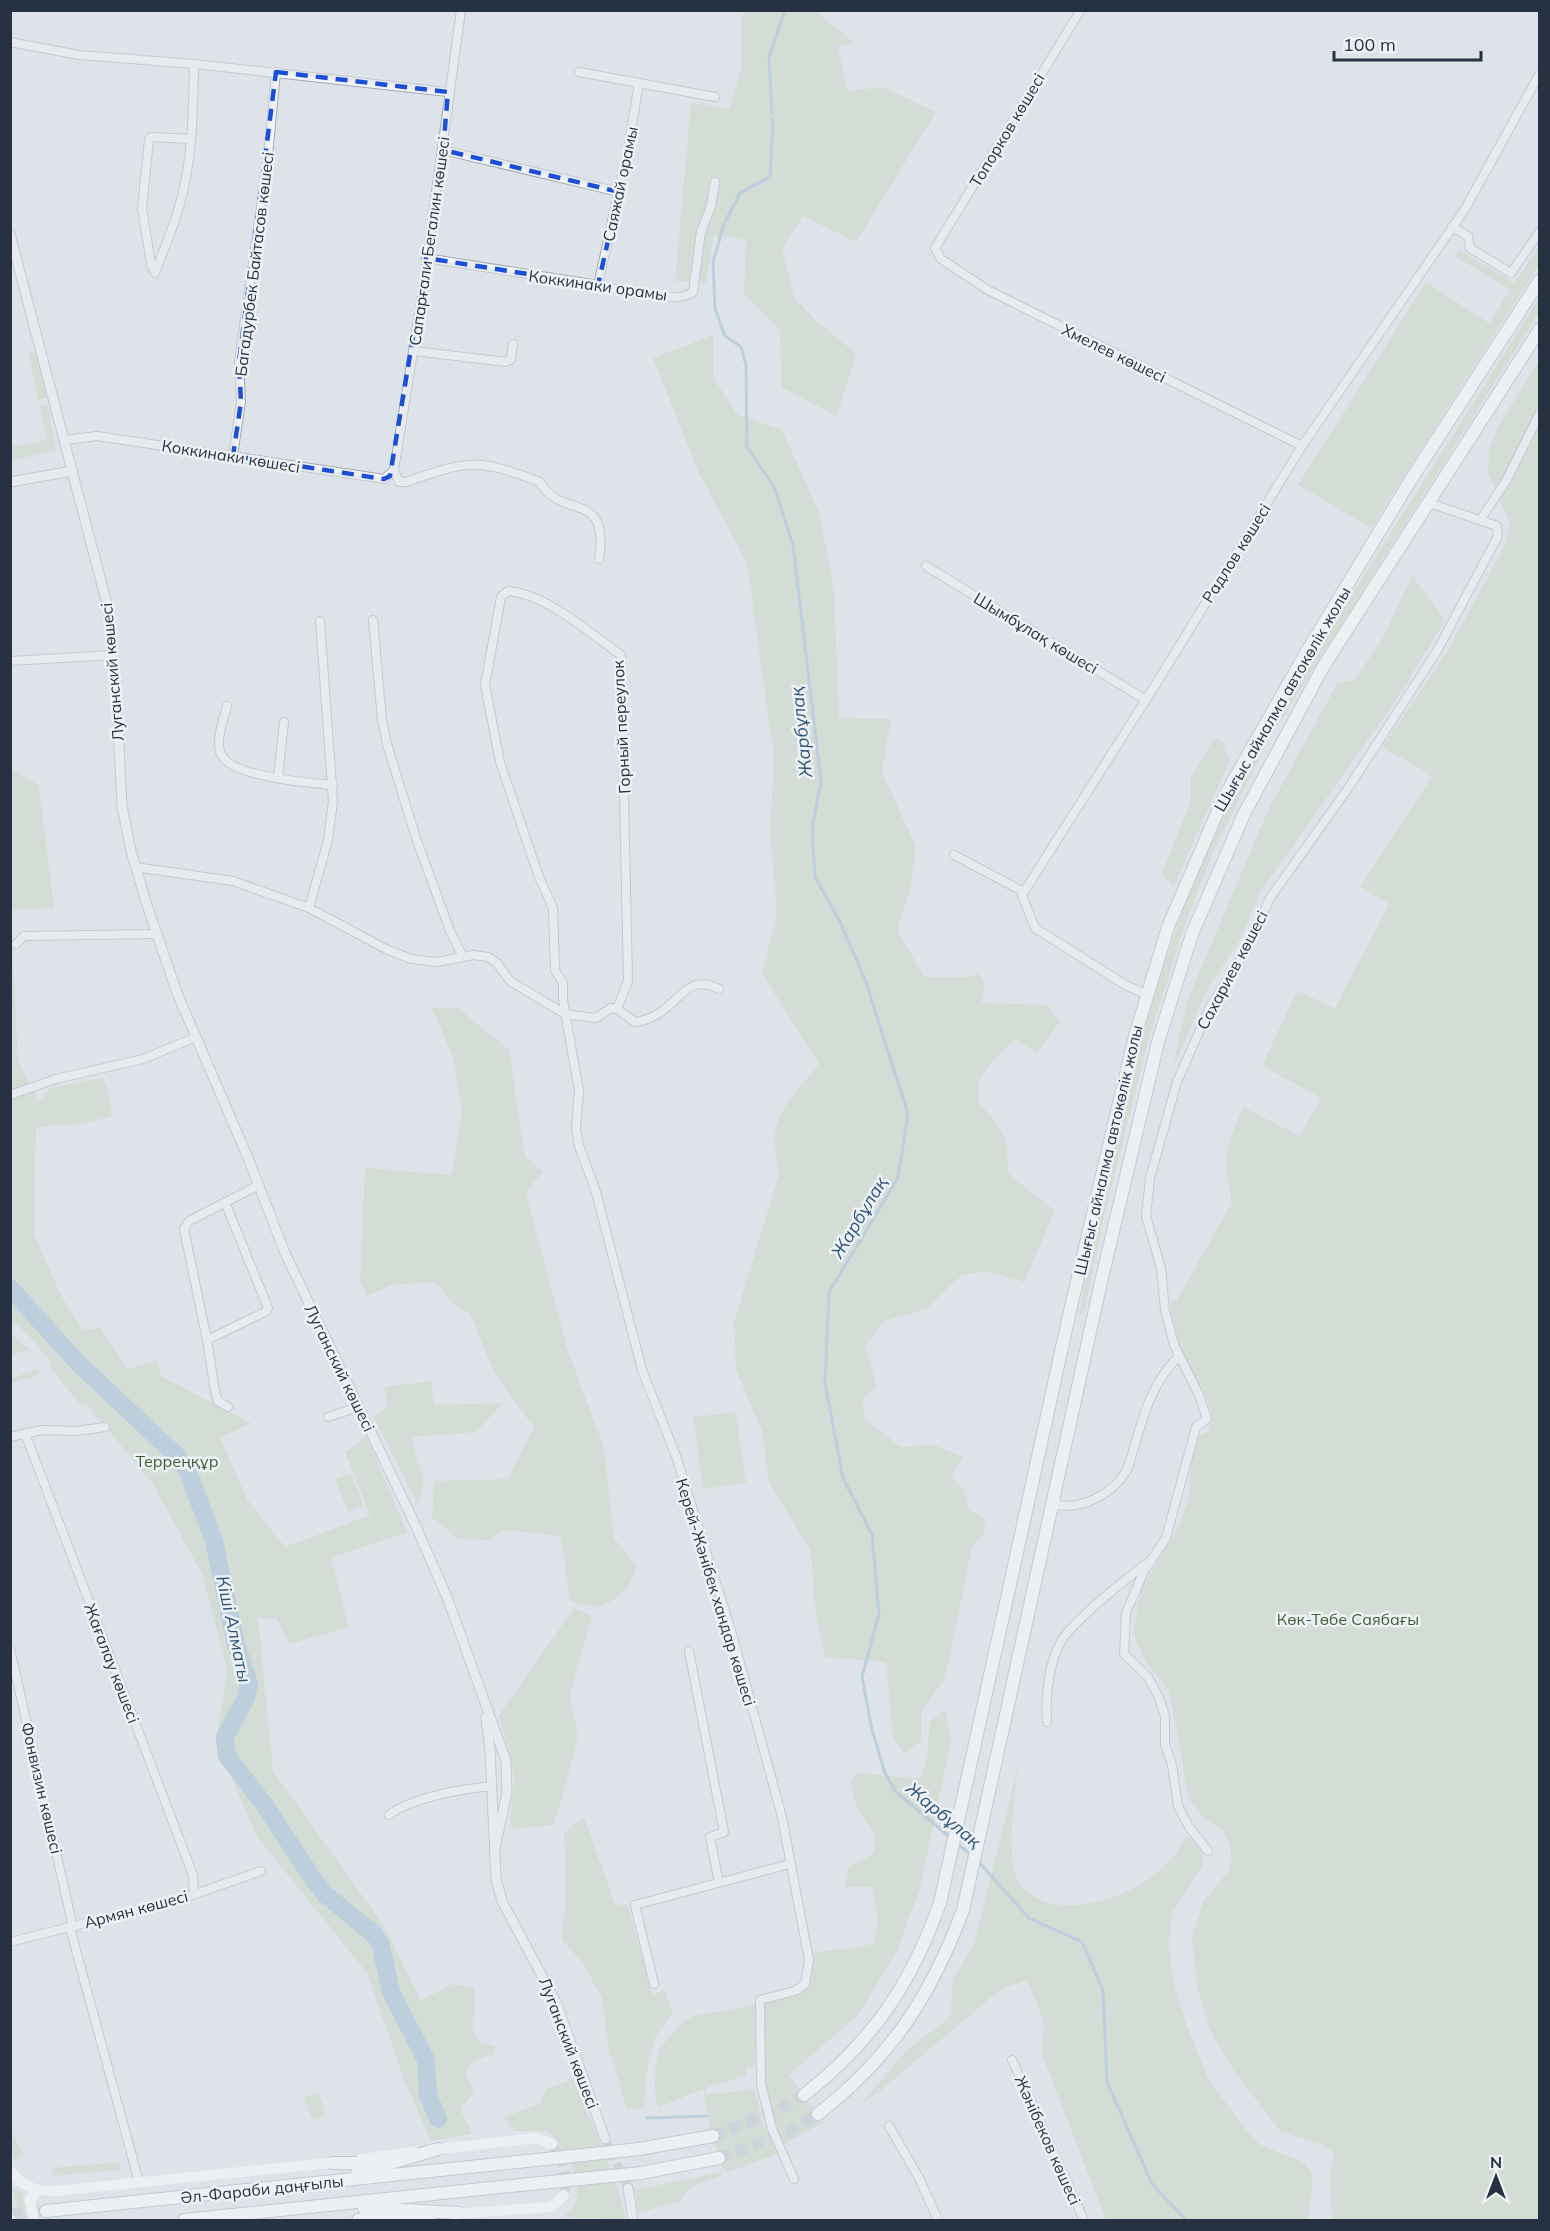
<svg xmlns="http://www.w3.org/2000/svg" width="1550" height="2231" font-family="Mulish,sans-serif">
	<rect width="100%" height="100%" fill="#dee3e9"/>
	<!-- green -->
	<g fill="#c6d4bf">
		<path d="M745,11H816L854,43L838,46L847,91L884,87L936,112L856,242L803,216L782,248L794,297L816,321L856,353L837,416L781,387L780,331L744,294L746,240L714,235L706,283L675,281L691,103L729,109L741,70L742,17Z"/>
		<path d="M1539,246V265L1371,528L1298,485L1426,282L1489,323L1510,290L1455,256L1458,249L1515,283Z"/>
		<path d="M1539,298V313L1269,739L1214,850L1186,922L1148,1041L1104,1217L1084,1314L1079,1313C1111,1155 1143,993 1210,846C1256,746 1315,653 1373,561C1428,474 1484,386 1539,298Z"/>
		<path d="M713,335V377L737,414L782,430L819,512L834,590L839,718L891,719L882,772L916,847L909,893L897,931L925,977H969L979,973L985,983L982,1003L1048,1005L1060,1022L1037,1053L1016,1039L986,1069L979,1081L978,1102C1005,1132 1007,1132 1008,1173L1055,1211L1024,1282L987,1271L962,1275L927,1309L885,1321L865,1346L877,1387L862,1399L865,1419L901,1447L934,1445L963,1457L951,1478L964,1489L968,1509L986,1519L984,1534L972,1547L945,1679L921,1712V1741L905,1754L893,1738L886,1662L825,1657L815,1610L811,1552L769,1482L762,1431L736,1370L734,1322L780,1171C762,1122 790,1099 819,1064L762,974L777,914L770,834L774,758L747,563L698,471L653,358Z"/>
		<path d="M36,351L47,398L38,400L29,354Z"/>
		<path d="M1539,361V2220H1332L1330,2175L1334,2153L1322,2144L1281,2132L1234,2071L1209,2029L1197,1986L1192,1938L1203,1902L1230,1869L1231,1847L1223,1831L1204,1818L1189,1799L1169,1690L1145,1661L1133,1633L1141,1589L1178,1528L1188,1501L1193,1446L1199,1436L1209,1431C1220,1400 1187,1374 1178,1347C1173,1332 1172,1315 1170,1301L1177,1300L1231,1204C1232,1189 1225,1176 1226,1162C1227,1143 1236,1125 1243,1107L1300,1136L1321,1098L1262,1066L1297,991L1335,1008L1389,904L1360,887L1432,776L1382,747L1447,652L1505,545L1510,523L1488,473L1490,446L1500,423Z"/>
		<path d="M48,405L56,451L11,460V447L47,440L40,406Z"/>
		<path d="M1412,575L1445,621L1398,697L1261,891L1240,940L1207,990L1172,1070L1187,1001L1269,808L1338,682L1354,681L1384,636Z"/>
		<path d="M1214,738L1226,743L1224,752L1231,758L1174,886L1161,875L1191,801V777Z"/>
		<path d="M10,768L39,785L54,908L11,910L18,1062L35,1092L37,1103L50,1088L103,1078L109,1094L112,1116L82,1124L36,1127L34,1234L62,1297L83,1330L101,1328L128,1369L157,1360L161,1376L251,1423L220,1438L247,1499L285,1547L370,1515L345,1452L367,1437L407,1532L331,1558L349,1627L290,1644L277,1619L258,1617L273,1771L384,1926L421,2000L452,1984L475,1988L473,2028L480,2043L495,2046L494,2053L472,2063L465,2073L475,2092L460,2108L472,2134L431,2141L405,2082L367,1973L257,1837L216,1743L227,1669L202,1574L153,1484L87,1405L80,1404L52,1370L49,1360L30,1337L11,1320Z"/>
		<path d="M432,1008H458L509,1050L525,1157L543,1171L526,1193L567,1348L604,1448L614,1538L637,1567C631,1587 619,1601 598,1606C590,1608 578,1603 570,1601L561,1536L505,1530L488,1540L459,1539L432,1518L434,1481L508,1479L534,1428L493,1371L470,1313L456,1307L435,1282L392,1285L367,1296L360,1281L365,1168L452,1175L462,1108L453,1058Z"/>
		<path d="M10,1334H11L29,1350L11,1355Z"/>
		<path d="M37,1370L39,1375L11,1383V1378Z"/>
		<path d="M431,1381L434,1405L503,1403L476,1432L411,1437L424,1482L418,1505L374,1417L388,1406L384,1387Z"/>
		<path d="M736,1412L746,1483L703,1489L693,1417Z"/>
		<path d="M351,1473L364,1506L348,1512L335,1479Z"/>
		<path d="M574,1608L592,1616L570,1694L578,1738L554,1825L509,1829L515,1777L499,1715Z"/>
		<path d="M945,1711L951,1740L920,1889L897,1951L858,2015L789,2075L824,2122L781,2146L766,2097L761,2066L760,2000L804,1984L809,1960L815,1952L856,1948L874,1943L878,1921L872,1887H845L848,1868L874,1853L876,1836L856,1806L850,1782L856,1773L921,1779L927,1757L930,1721Z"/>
		<path d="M1019,1762C1015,1789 1005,1858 1018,1880C1052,1937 1170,1887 1185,1836L1196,1841L1202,1849L1203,1864L1172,1914L1169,1945L1173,1980L1187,2026L1209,2080L1244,2127L1259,2144L1305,2163L1313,2176L1308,2220H1106L1042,2055L1044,2021L1027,1980L1000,1990L880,2091L861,2104L908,2049L950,2017L953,1980L974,1944Z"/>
		<path d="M584,1817L616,1906L628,1905L652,1995L665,1989L673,2013L655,2037L645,2079L644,2109H627L608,2046L602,1999L583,1963L561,1939L566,1902L564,1833Z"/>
		<path d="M755,2005L756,2047L753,2069L746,2067V2075L706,2088V2095L755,2089L763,2124L778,2154L728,2172L722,2168L709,2125L704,2089L659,2107L656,2102L654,2070L660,2048L682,2022L694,2016Z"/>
		<path d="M573,2079L617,2183L626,2220L563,2217C569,2212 575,2206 577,2198C581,2180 563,2141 547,2131H514L504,2117L539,2104L547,2089Z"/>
		<path d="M319,2093L326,2116L312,2120L304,2097Z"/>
		<path d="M11,2131L24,2155L16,2161L11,2152Z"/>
		<path d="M120,2162V2170L53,2176L52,2168Z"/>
		<path d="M723,2172L721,2176L690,2188L680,2201L638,2213L634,2190Z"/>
		<path d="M13,2189L22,2193L27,2220H21Z"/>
	</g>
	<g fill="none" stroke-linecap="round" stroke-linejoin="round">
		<!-- stream -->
		<g stroke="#96b4cc" stroke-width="3">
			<path d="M772,113L769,57L785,10"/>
			<path d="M773,119L770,177L740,193L724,224L713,262L715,308L725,336L741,347L746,365L747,447L774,487L793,545L821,781L812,829L815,877L840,922L865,979L908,1114L898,1178L829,1292L825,1383L843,1478L872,1535L879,1614L862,1677L872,1730L885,1773L895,1791L951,1838"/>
			<path d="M956,1842L972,1856"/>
			<path d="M977,1860L1029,1918L1082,1942L1103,1990L1107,2082L1152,2184L1186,2220"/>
			<path d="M647,2118L707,2116"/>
		</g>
		<!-- river -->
		<path stroke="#96b4cc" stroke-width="18" d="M10,1288L78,1363L177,1456L188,1472L214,1541L236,1644L249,1684L246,1698L225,1737L227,1756L264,1804L313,1879L326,1895L375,1935L381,1946L391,1992L426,2060L428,2095L438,2119"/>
		<!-- tertiary-tunnel -->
		<path stroke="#b9c0c7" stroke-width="9" stroke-dasharray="9 4.5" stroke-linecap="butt" d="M605,2139L628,2188"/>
		<!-- secondary-tunnel -->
		<path stroke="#b9c0c7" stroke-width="10" stroke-dasharray="10 5" stroke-linecap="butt" d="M552,2144C562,2158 568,2178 564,2195"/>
		<!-- primary-tunnel -->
		<g stroke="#b9c0c7" stroke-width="12" stroke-dasharray="12 6" stroke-linecap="butt">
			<path d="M713,2136L777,2111L804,2095"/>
			<path d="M719,2158L788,2132L818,2114"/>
			<path d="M10,2214L42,2211"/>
		</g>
		<!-- minor casing -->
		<g stroke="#a3aab3" stroke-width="10">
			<g id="minor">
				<path d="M1080,11L935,248L941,259L988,290L1302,446"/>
				<path d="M10,42L79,55L194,64L448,92"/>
				<path d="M579,72L715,97"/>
				<path d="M191,139L151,137L149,140L142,208L151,264L155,273C163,251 173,229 179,207C193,161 193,112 194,64"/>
				<path d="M443,150L619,192"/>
				<path d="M1452,227L1468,236L1470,248L1511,273L1540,231"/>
				<path d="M426,258L598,285C618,290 678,305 693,292L701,232L711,206L715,182"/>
				<path d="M598,285L628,150L639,83"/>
				<path d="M414,351L506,362L511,359L513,344"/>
				<path d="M65,440L97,436L384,479L394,470"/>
				<path d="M233,456L241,402L239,362L268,156L276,72"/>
				<path d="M394,470L422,296L461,10"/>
				<path d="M394,470L399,482H406C469,460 477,458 540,482C561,521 610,488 599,559"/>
				<path d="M1481,519L1506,481L1540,413"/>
				<path d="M926,566L1146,700"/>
				<path d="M373,620L382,720L387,744L416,838L450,931L463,957"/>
				<path d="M10,661L113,655"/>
				<path d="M227,706C224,718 214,744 222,756C235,777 309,783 333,785"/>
				<path d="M278,777L284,722"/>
				<path d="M954,855L1024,892"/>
				<path d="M135,867L233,881L309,908L388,950L411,959L437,962L473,955L488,957L497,963L510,981L565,1014L596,1018L611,1008L617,1009L635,1022C678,1017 681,969 719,989"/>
				<path d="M309,908L328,840L333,801L320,621"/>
				<path d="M16,944L24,936L157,934"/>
				<path d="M1146,994L1127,986L1035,928L1022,895L1161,676L1302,446L1465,209L1540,73"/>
				<path d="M617,1009L628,981L621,655C590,633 546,594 508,591L501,597L485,685L500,762L539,877L553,908L555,970L563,983V1000L579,1091L576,1128L579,1146L596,1192L642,1370L676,1456L733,1637L782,1817L809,1960L805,1984L795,1991L760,2000L761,2084L772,2129L794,2179"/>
				<path d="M10,1095L56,1079L143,1059L196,1037"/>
				<path d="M207,1340L265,1312L268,1308L225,1202"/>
				<path d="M228,1407L218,1401L215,1391L207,1340L184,1229L189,1221L259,1185"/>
				<path d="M328,1417L358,1407"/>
				<path d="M25,1433L193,1875L194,1894"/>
				<path d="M10,1437L42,1430L76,1431L105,1427"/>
				<path d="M1052,1504C1081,1511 1112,1495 1127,1470C1141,1429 1146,1389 1178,1357"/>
				<path d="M10,1649L73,1927"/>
				<path d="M689,1651L724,1832L710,1837L719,1883"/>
				<path d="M1047,1722C1045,1696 1049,1654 1067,1633C1085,1612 1123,1581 1147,1563"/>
				<path d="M389,1815C413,1797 462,1789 492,1786"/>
				<path d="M1208,1851L1189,1827L1178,1806L1172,1765L1165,1744V1716L1159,1698L1148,1677L1124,1654L1126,1613L1144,1571L1166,1538L1196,1427L1207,1419L1199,1395L1174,1345L1165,1310L1161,1268L1146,1216L1150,1178L1177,1082L1210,1007L1246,951L1270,898L1349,787L1437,651L1498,536L1497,526L1429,503"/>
				<path d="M70,1928L139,2182"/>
				<path d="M10,1942L184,1898L261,1871"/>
				<path d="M654,1984L635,1905L790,1864"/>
				<path d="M1012,2060L1084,2220"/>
				<path d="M889,2126L919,2178L938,2220"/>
			</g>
		</g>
		<!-- tertiary casing -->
		<g stroke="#a3aab3" stroke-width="11">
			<g id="tertiary">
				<path d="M10,234L108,608L116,684L122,806L131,851L146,902L177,993L248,1158L285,1253L413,1520L447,1597L506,1761L507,1793L495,1848"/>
				<path d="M10,482L72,471"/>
				<path d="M486,1718L490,1750L496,1878L502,1901L557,2004L605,2139"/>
				<path d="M628,2188L633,2220"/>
			</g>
		</g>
		<!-- primary casing -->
		<g stroke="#9da9b6" stroke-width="14">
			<g id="primary">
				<path d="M804,2095C873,2041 911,1984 940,1903L1070,1311L1135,1036L1168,927L1223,799L1306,653L1410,481L1540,280"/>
				<path d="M818,2114C891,2057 931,1996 963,1910L1101,1282L1158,1042L1192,934L1244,814L1323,667L1540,329"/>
				<path d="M639,2149L713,2136"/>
				<path d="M333,2163H377"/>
				<path d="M357,2173L438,2149"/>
				<path d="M641,2173L719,2158"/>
				<path d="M364,2208L459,2213"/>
				<path d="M46,2211L517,2162"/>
				<path d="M184,2220L520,2185"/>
				<path d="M358,2220L390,2213"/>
			</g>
		</g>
		<!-- minor -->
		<use href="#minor" stroke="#f1f4f7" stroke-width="8"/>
		<!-- tertiary -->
		<use href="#tertiary" stroke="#f1f4f7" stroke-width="9"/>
		<!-- secondary -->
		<g stroke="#fff" stroke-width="10">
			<path d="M430,2150L537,2138L552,2144"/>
			<path d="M361,2159L414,2152"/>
			<path d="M10,2171C23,2187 35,2191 55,2191L340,2162"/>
			<path d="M453,2214L551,2207L564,2195"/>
			<path d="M10,2219L11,2220"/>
			<path d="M34,2220L30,2199L38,2191"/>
			<path d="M382,2220L431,2216"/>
		</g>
		<!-- primary -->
		<use href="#primary" stroke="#fff" stroke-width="12"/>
		<!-- primary-bridge casing -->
		<g stroke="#9da9b6" stroke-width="14" stroke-linecap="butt">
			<g id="primary-bridge">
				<path d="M517,2162L639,2149"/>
				<path d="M520,2185L641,2173"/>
			</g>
		</g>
		<!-- primary-bridge -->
		<use href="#primary-bridge" stroke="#fff" stroke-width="12"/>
	</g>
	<!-- marked area -->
	<path d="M0 0H1550V2231H0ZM276,72L448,92L443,150L619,192L598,285L426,258L390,476L384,479L233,456L241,402L239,362Z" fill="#dee3e9" fill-opacity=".55" fill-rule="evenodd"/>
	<path fill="none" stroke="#1d4ed8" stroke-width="4.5" stroke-dasharray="12 8" stroke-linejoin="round" d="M276,72L448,92L443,150L619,192L598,285L426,258L390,476L384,479L233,456L241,402L239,362Z"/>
	<g text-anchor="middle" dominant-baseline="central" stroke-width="5" stroke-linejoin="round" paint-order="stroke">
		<!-- street labels -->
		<g font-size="16" fill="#263241" stroke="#eef2f7">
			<text transform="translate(1007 130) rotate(-59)">Топорков көшесі</text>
			<text transform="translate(620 184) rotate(-78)">Саяжай орамы</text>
			<text transform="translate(429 241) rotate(-82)">Сапарғали Бегалин көшесі</text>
			<text transform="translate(254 264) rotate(-83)">Багадурбек Байтасов көшесі</text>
			<text transform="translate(598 285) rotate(8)">Коккинаки орамы</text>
			<text transform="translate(1114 353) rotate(26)">Хмелев көшесі</text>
			<text transform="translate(231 456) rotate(9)">Коккинаки көшесі</text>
			<text transform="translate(1236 553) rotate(-58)">Радлов көшесі</text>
			<text transform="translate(1036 633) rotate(31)">Шымбұлақ көшесі</text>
			<text transform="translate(112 672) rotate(-95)">Луганский көшесі</text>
			<text transform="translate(1282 699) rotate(-60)">Шығыс айналма автокөлік жолы</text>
			<text transform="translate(621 727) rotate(-93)">Горный переулок</text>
			<text transform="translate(1232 970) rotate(-62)">Сахариев көшесі</text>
			<text transform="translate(1108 1150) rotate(-77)">Шығыс айналма автокөлік жолы</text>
			<text transform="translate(340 1368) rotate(64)">Луганский көшесі</text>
			<text transform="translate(716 1592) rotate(73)">Керей-Жәнібек хандар көшесі</text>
			<text transform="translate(112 1663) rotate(69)">Жағалау көшесі</text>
			<text transform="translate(42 1788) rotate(77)">Фонвизин көшесі</text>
			<text transform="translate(136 1909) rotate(-15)">Армян көшесі</text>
			<text transform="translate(569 2043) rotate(69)">Луганский көшесі</text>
			<text transform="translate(1048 2140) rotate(66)">Жәнібеков көшесі</text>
			<text transform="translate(262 2189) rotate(-6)">Әл-Фараби даңғылы</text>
		</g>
		<!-- park labels -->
		<g font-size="16" fill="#3e5e32" stroke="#eef2f7">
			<text x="177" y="1461">Терреңқұр</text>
			<text x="1348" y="1619">Көк-Төбе Саябағы</text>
		</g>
		<!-- water labels -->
		<g font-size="18" font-style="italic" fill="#2d5479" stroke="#eef2f7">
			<text transform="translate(801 732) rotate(-96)">Жарбұлақ</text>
			<text transform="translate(859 1217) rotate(-59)">Жарбұлақ</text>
			<text transform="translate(234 1629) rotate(78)">Кіші Алматы</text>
			<text transform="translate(944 1815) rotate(40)">Жарбұлақ</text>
		</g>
	</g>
	<!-- border -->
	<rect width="1550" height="2231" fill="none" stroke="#263241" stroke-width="24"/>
	<!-- north arrow -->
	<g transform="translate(1496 2177)" stroke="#eef2f7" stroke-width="4.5" paint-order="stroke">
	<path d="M0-4.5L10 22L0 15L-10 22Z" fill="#263241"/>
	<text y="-9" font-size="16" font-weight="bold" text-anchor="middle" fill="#263241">N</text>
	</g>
	<!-- scale -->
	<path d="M1334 51v9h147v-9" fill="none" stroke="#263241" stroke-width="3"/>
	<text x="1343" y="51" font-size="18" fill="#263241" stroke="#eef2f7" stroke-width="4.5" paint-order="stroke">100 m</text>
</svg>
